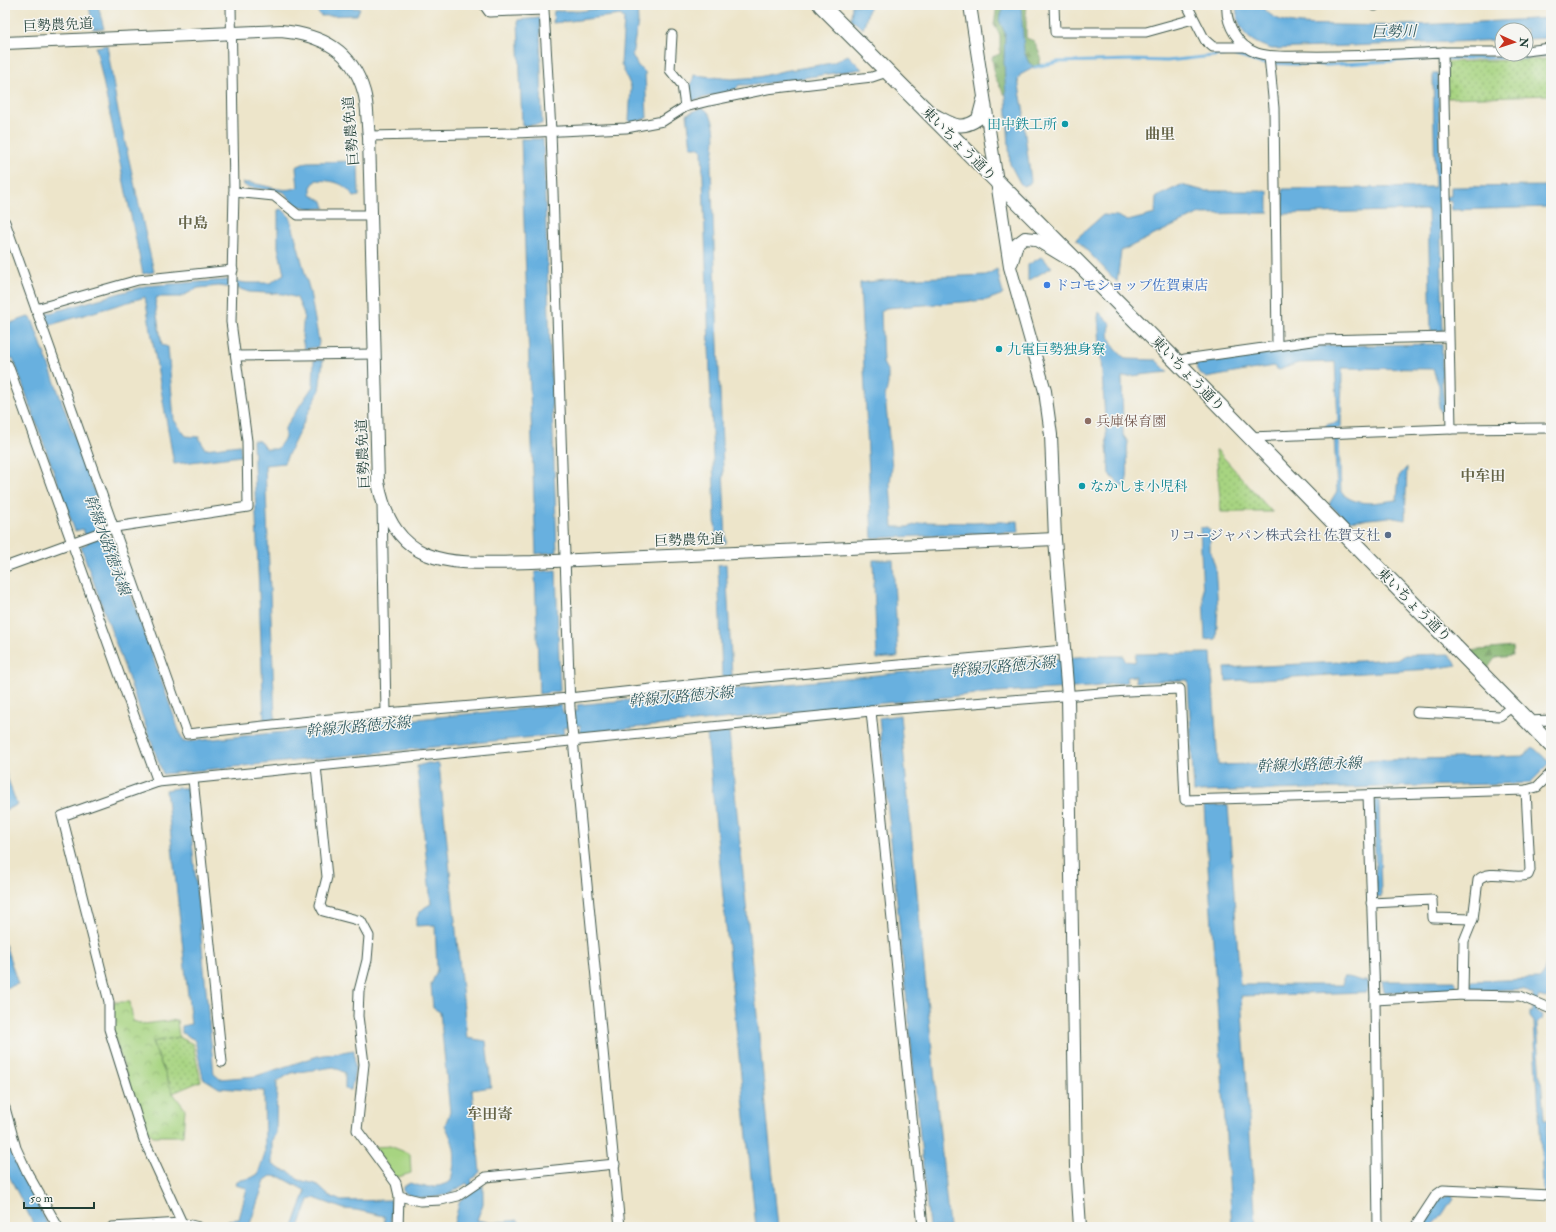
<svg xmlns="http://www.w3.org/2000/svg" width="1556" height="1232" font-family="'IM FELL Double Pica','Noto Serif JP',serif">
	<defs>
		<pattern id="grass-dots" width="8" height="8" patternUnits="userSpaceOnUse"><rect width="8" height="8" fill="#a7d481"/><path d="M2 2h.1M6 6h.1" fill="none" stroke="#87ad6a" stroke-width="1.8" stroke-linecap="round"/></pattern>
		<pattern id="forest-firs" width="22" height="20" patternUnits="userSpaceOnUse"><rect width="22" height="20" fill="#85b66f"/><path d="M5 1l3.5 6h-7zM16 11l3.5 6h-7z" fill="#6c955c"/></pattern>
		<pattern id="park-crowns" width="20" height="18" patternUnits="userSpaceOnUse"><rect width="20" height="18" fill="#a7d481"/><path d="M2 6a3 3 0 1 1 6 0M12 15a3 3 0 1 1 6 0" fill="none" stroke="#87ad6a"/></pattern>
	</defs>
	<rect width="100%" height="100%" fill="#f6f6f2"/>
	<filter id="ink" filterUnits="userSpaceOnUse"><feTurbulence type="fractalNoise" baseFrequency=".025" numOctaves="2"/><feDisplacementMap in="SourceGraphic" scale="8" xChannelSelector="R" yChannelSelector="G"/><feConvolveMatrix kernelMatrix="1 2 1 2 8 2 1 2 1" color-interpolation-filters="sRGB"/></filter>
	<filter id="wash" filterUnits="userSpaceOnUse"><feTurbulence type="fractalNoise" baseFrequency=".012" numOctaves="4" result="noise"/><feDisplacementMap in="SourceGraphic" scale="16" xChannelSelector="R" yChannelSelector="G"/><feGaussianBlur stdDeviation="0.9" result="paint"/><feColorMatrix in="noise" values="0 0 0 0 0 0 0 0 0 0 0 0 0 0 0 0 0 1.4 0 .05"/><feComposite in="paint" operator="in"/></filter>
	<g filter="url(#wash)">
		<rect width="100%" height="100%" fill="#ede5ca"/>
		<!-- grass -->
		<g fill="url(#grass-dots)" stroke="#63885a">
			<path d="M1551,59V95L1447,98L1446,62Z"/>
			<path d="M1216,449L1272,512H1273H1221Z"/>
			<path d="M179,1037L193,1044L201,1081L173,1093L152,1041Z"/>
		</g>
		<!-- forest -->
		<g fill="url(#forest-firs)" stroke="#527a52">
			<path d="M997,5H1027L1026,15V38L1034,41L1041,57L1039,67L1023,68L1014,77V92L1004,94L995,77L992,57L1000,54V35L994,25Z"/>
			<path d="M1512,647L1513,656L1495,658L1486,671L1468,651Z"/>
		</g>
		<!-- park -->
		<path fill="url(#park-crowns)" stroke="#63885a" d="M114,1002H130L133,1021L143,1024L177,1020L179,1037L152,1042L173,1093L185,1109L183,1136H153L144,1128L111,1027Z"/>
		<!-- garden -->
		<path fill="#a7d481" stroke="#63885a" d="M390,1146L410,1154L411,1173L395,1178L374,1147Z"/>
		<!-- water -->
		<g fill="#67b0df" stroke="#43768a">
			<path d="M89,5H98L104,29H93Z"/>
			<path d="M319,5H328L330,7L360,8L357,15L321,16L318,13Z"/>
			<path d="M623,5H637L638,22L632,55L638,66L645,72L647,118L634,123L629,121L631,87L621,64L624,19L621,15L553,23L554,11H581Z"/>
			<path d="M852,5H870L863,29L851,19Z"/>
			<path d="M1005,5H1021L1024,52L1029,63L1035,67L1020,75L1018,80L1024,113L1023,119L1031,181L1029,184L1023,186L1020,183L1010,164L1004,63L1005,33L999,20Z"/>
			<path d="M1236,5H1263C1265,13 1276,19 1284,21C1301,26 1321,24 1338,25C1409,27 1480,22 1551,18V38L1526,39V30H1502V40L1272,49C1247,41 1238,32 1236,5Z"/>
			<path d="M540,18L542,124L522,126L518,20Z"/>
			<path d="M107,45L117,106L154,272L143,274L96,47Z"/>
			<path d="M848,55L862,69L755,85H739L735,90L691,101L687,88L692,83L694,75L732,79L759,77L783,71L832,63Z"/>
			<path d="M1433,73H1438L1441,197L1451,196V187L1551,186V207L1452,210L1451,200H1440L1443,331H1431L1428,210L1282,214L1283,189L1435,187Z"/>
			<path d="M702,108C720,114 715,153 711,167L726,543L716,544L702,150L697,147H691L687,114Z"/>
			<path d="M521,139H543L557,552L536,554Z"/>
			<path d="M358,161L359,196L354,197C344,182 334,181 316,180L311,187V195L323,201L325,208L313,209L295,205L284,192L247,187L242,183C261,181 280,195 298,187L296,167L307,162Z"/>
			<path d="M1181,185L1205,191H1268V213L1198,214L1121,251L1117,282L1076,239L1103,215L1117,216L1128,221L1155,214L1156,197Z"/>
			<path d="M282,209L290,217L310,292L319,342L318,347L304,349L302,336L304,314L297,298L284,294L249,292L240,289L219,286L198,288L181,297H157L155,304L162,345L168,347L174,420L186,436L199,437L205,449L240,445L241,456L174,464L145,297L50,325L46,314L145,286L227,280L246,283H270L284,274L278,247V210Z"/>
			<path d="M1041,257L1052,267L1028,281V265Z"/>
			<path d="M997,269L1003,294L987,300L886,308L881,311L883,363L888,372V384L885,397L892,467L890,483L893,527H908L925,522L974,523L1018,521L1019,532L872,538L860,283L894,279L986,275Z"/>
			<path d="M1099,312L1111,324C1105,338 1115,350 1126,359L1156,360L1168,372L1122,377L1123,435L1128,442C1125,457 1131,474 1124,488L1109,474L1098,317Z"/>
			<path d="M28,317L32,319L105,521L96,525L102,538L110,536L183,742L549,706L561,705L563,713L578,711L577,705L997,663L1091,656H1124L1125,661L1135,662L1136,654L1211,653L1218,765L1523,756L1533,747L1550,763L1530,783L1194,792L1188,680L1136,682L1135,676L1126,677L1127,682L1092,687L997,692L581,733L580,725L563,728L564,734L163,774L81,547L88,543L83,529L75,531L13,358L5,360V325Z"/>
			<path d="M1442,344V384L1445,412L1441,413L1439,406V386L1433,369L1342,368L1341,428L1325,429L1326,425L1338,422L1335,362L1298,363L1279,370L1273,366L1206,378L1197,370L1196,364L1321,346Z"/>
			<path d="M314,360H323L319,391L284,463L265,465L275,719L264,720L253,440L259,441L267,449H277L285,438V428L313,386Z"/>
			<path d="M1334,437L1339,438L1341,492C1356,508 1377,502 1397,500L1399,476L1407,467L1405,520L1389,517L1348,521L1329,504L1337,491Z"/>
			<path d="M1207,527L1210,531V551L1215,566L1218,608L1216,639L1205,640L1200,528Z"/>
			<path d="M873,560H893L898,657L877,659Z"/>
			<path d="M726,564L732,676L722,677L718,565Z"/>
			<path d="M556,570L560,691L539,694L535,572Z"/>
			<path d="M1449,654L1457,665L1432,669L1226,681L1225,668L1397,659L1405,655Z"/>
			<path d="M900,715L949,1227H929L879,718Z"/>
			<path d="M729,732L778,1227H756L707,735Z"/>
			<path d="M428,763L439,764L467,1038L486,1041L491,1087L472,1090L480,1172L471,1180L475,1189L483,1185V1204L477,1220L492,1223L518,1220L520,1223L481,1227H453L460,1200L472,1192L467,1183C461,1186 454,1192 447,1194C435,1199 413,1200 403,1191V1187L410,1183C424,1188 437,1189 451,1181C456,1154 457,1150 445,1125L450,1112L440,1012L433,1008L431,985L437,970L435,925L416,926C415,915 422,908 431,904L417,766Z"/>
			<path d="M5,771L17,805L5,810Z"/>
			<path d="M177,788H187L214,1074L220,1079L256,1076L318,1056L354,1050L355,1070L351,1090L345,1089V1073L334,1067L292,1073L277,1081L276,1133L272,1140V1164L282,1170L290,1172L299,1180L316,1184L328,1195L341,1201L391,1200V1227H385L384,1216L356,1210L344,1209L314,1198L309,1200L299,1227H293L306,1191L281,1177L271,1176L265,1180L250,1224L247,1227H226L228,1220L239,1219L247,1188L235,1185L236,1181L251,1178L258,1174L265,1153L264,1091L219,1088L203,1078L195,1040L182,1033V1026L191,1024L166,790Z"/>
			<path d="M1376,800L1379,801L1381,897L1376,896L1374,802Z"/>
			<path d="M1228,805L1240,985H1343V977C1353,976 1358,982 1367,981L1369,987L1366,992L1241,996L1256,1227H1232L1204,806Z"/>
			<path d="M1551,942V990L1547,998L1539,996L1537,1000V1012L1542,1015L1541,1020L1537,1024L1544,1119H1551V1125H1546L1551,1189V1227H1549L1543,1184L1534,1022L1530,1017V1012H1533V995L1523,989L1470,991L1471,981L1539,979L1543,976Z"/>
			<path d="M5,944L18,984L5,988Z"/>
			<path d="M1382,981H1455L1457,990L1384,992Z"/>
			<path d="M5,1142L49,1227H35L5,1168Z"/>
			<path d="M1452,1194L1453,1198L1442,1215L1430,1227H1420L1439,1200Z"/>
		</g>
		<g fill="none" stroke-linecap="round" stroke-linejoin="round">
			<!-- stream -->
			<path stroke="#67b0df" stroke-width="3" d="M1035,67L1058,62L1131,60L1167,61L1231,54L1260,63L1328,65L1423,59L1527,57L1551,54"/>
		</g>
	</g>
	<g filter="url(#ink)">
		<g fill="none" stroke-linecap="round" stroke-linejoin="round">
			<!-- minor casing -->
			<g stroke="#3e564a" stroke-width="11">
				<g id="minor">
					<path d="M484,5L489,12L544,10L551,131L570,708L620,1227"/>
					<path d="M1054,5L1055,32H1146L1193,19"/>
					<path d="M1187,5L1205,40L1213,47H1246"/>
					<path d="M1227,5C1225,24 1239,47 1257,53C1272,58 1288,56 1303,56C1349,57 1396,54 1443,52L1451,429"/>
					<path d="M1375,5V6"/>
					<path d="M672,35L670,70L682,85L685,107"/>
					<path d="M1526,51L1551,48"/>
					<path d="M1443,52H1502"/>
					<path d="M1269,56L1274,108L1277,345"/>
					<path d="M369,136L516,133L626,128L663,121L685,107L709,101L767,89L872,77L887,72"/>
					<path d="M234,192L274,196L298,215H370"/>
					<path d="M5,222L187,734L386,713L569,698L743,679L1064,650"/>
					<path d="M36,309L138,280L233,270"/>
					<path d="M236,356L374,354"/>
					<path d="M1177,362L1185,359L1320,340L1448,337"/>
					<path d="M5,367L8,365L158,782"/>
					<path d="M1249,437L1451,429L1551,428"/>
					<path d="M382,504L386,713"/>
					<path d="M5,567L115,527L248,507L247,441L231,322L234,192L231,5"/>
					<path d="M871,711L923,1227"/>
					<path d="M1417,712L1500,716L1513,706"/>
					<path d="M1528,721L1551,720"/>
					<path d="M316,766L327,877L320,905L323,911L361,921L369,936L367,960L359,991L358,1016L364,1064L357,1130L396,1183L399,1196L420,1201L441,1200L458,1196L486,1177L615,1164"/>
					<path d="M193,779L222,1062"/>
					<path d="M1368,795L1375,1000L1378,1227"/>
					<path d="M1371,903L1432,900L1433,918L1473,919"/>
					<path d="M1463,995L1464,941L1473,919L1478,880C1490,868 1513,880 1528,875L1530,870L1526,790"/>
					<path d="M1375,1000L1463,995L1520,996L1551,1009"/>
					<path d="M5,1108L16,1148L28,1174L58,1227"/>
					<path d="M112,1227L182,1223"/>
					<path d="M199,1227L182,1223L144,1140L109,1029V1002L62,816L158,782L871,711L1127,691L1180,689L1185,800L1526,790L1537,787L1551,773"/>
					<path d="M398,1227L399,1196"/>
					<path d="M1415,1227L1436,1195L1443,1190L1551,1195"/>
				</g>
			</g>
			<!-- tertiary casing -->
			<g stroke="#3e564a" stroke-width="14">
				<g id="tertiary">
					<path d="M970,5L1010,267L1045,391L1051,435L1055,539L1068,697L1076,1167L1080,1227"/>
					<path d="M5,43L281,31C322,35 352,50 364,92C368,105 367,122 369,136L378,482C395,574 458,563 532,562L1055,539"/>
					<path d="M933,114C951,123 960,132 978,119L983,100"/>
					<path d="M1012,262L1017,244L1025,238L1035,239L1070,260"/>
				</g>
			</g>
			<!-- primary casing -->
			<g stroke="#3e564a" stroke-width="17">
				<path id="primary" d="M821,5L1177,362L1551,745"/>
			</g>
			<!-- minor -->
			<use href="#minor" stroke="#fff" stroke-width="9"/>
			<!-- tertiary -->
			<use href="#tertiary" stroke="#fff" stroke-width="12"/>
			<!-- primary -->
			<use href="#primary" stroke="#fff" stroke-width="15"/>
		</g>
	</g>
	<!-- markers -->
	<g fill="#0f9aa8" stroke="#f6f6f2" stroke-width="1.5">
		<circle cx="1065" cy="124" r="4"/>
		<circle cx="999" cy="349" r="4"/>
		<circle cx="1082" cy="486" r="4"/>
	</g>
	<circle fill="#3f7fe0" stroke="#f6f6f2" stroke-width="1.5" cx="1047" cy="285" r="4"/>
	<circle fill="#8d6e63" stroke="#f6f6f2" stroke-width="1.5" cx="1088" cy="421" r="4"/>
	<circle fill="#5c6f8a" stroke="#f6f6f2" stroke-width="1.5" cx="1388" cy="535" r="4"/>
	<g text-anchor="middle" dominant-baseline="central" stroke-width="3" stroke-linejoin="round" paint-order="stroke">
		<!-- street labels -->
		<g font-size="14" fill="#1f3d34" stroke="#f6f6f2">
			<text transform="translate(58 25) rotate(-3)">巨勢農免道</text>
			<text transform="translate(351 131) rotate(-95)">巨勢農免道</text>
			<text transform="translate(959 144) rotate(45)">東いちょう通り</text>
			<text transform="translate(1188 374) rotate(46)">東いちょう通り</text>
			<text transform="translate(363 454) rotate(-93)">巨勢農免道</text>
			<text transform="translate(689 540) rotate(-2)">巨勢農免道</text>
			<text transform="translate(1414 605) rotate(45)">東いちょう通り</text>
		</g>
		<!-- culture labels -->
		<g font-size="14" fill="#0d838f" stroke="#f6f6f2" text-anchor="start">
			<text x="1057" y="124" text-anchor="end">田中鉄工所</text>
			<text x="1007" y="349">九電巨勢独身寮</text>
			<text x="1090" y="486">なかしま小児科</text>
		</g>
		<!-- shop labels -->
		<g font-size="14" fill="#366cbe" stroke="#f6f6f2" text-anchor="start">
			<text x="1055" y="285">ドコモショップ佐賀東店</text>
		</g>
		<!-- education labels -->
		<g font-size="14" fill="#785e54" stroke="#f6f6f2" text-anchor="start">
			<text x="1096" y="421">兵庫保育園</text>
		</g>
		<!-- service labels -->
		<g font-size="14" fill="#4e5e75" stroke="#f6f6f2" text-anchor="end">
			<text x="1380" y="535">リコージャパン株式会社 佐賀支社</text>
		</g>
		<!-- water labels -->
		<g font-size="15" font-style="italic" fill="#315a5f" stroke="#f6f6f2">
			<text transform="translate(1394 32) rotate(-1)">巨勢川</text>
			<text transform="translate(107 545) rotate(70)">幹線水路徳永線</text>
			<text transform="translate(1003 667) rotate(-5)">幹線水路徳永線</text>
			<text transform="translate(681 697) rotate(-5)">幹線水路徳永線</text>
			<text transform="translate(358 727) rotate(-5)">幹線水路徳永線</text>
			<text transform="translate(1309 765) rotate(-2)">幹線水路徳永線</text>
		</g>
		<!-- neighbourhood labels -->
		<g font-size="15" font-weight="bold" fill="#666548" stroke="#f6f6f2">
			<text x="1160" y="134">曲里</text>
			<text x="193" y="223">中島</text>
			<text x="1483" y="476">中牟田</text>
			<text x="490" y="1114">牟田寄</text>
		</g>
	</g>
	<!-- margin -->
	<rect width="1556" height="1232" fill="none" stroke="#f6f6f2" stroke-width="20"/>
	<!-- north arrow -->
	<g transform="translate(1514 42) rotate(93)"><circle r="19" fill="#f6f6f2" stroke="#a0aca6"/>
	<path d="M0-3L7 15L0 10L-7 15Z" fill="#c8321e"/>
	<text y="-6" font-size="11" font-weight="bold" text-anchor="middle" fill="#1f3d34">N</text>
	</g>
	<!-- scale -->
	<path d="M24 1202v6h70v-6" fill="none" stroke="#1f3d34" stroke-width="2"/>
	<text x="30" y="1202" font-size="12" fill="#1f3d34" stroke="#f6f6f2" stroke-width="3" paint-order="stroke">50 m</text>
</svg>
